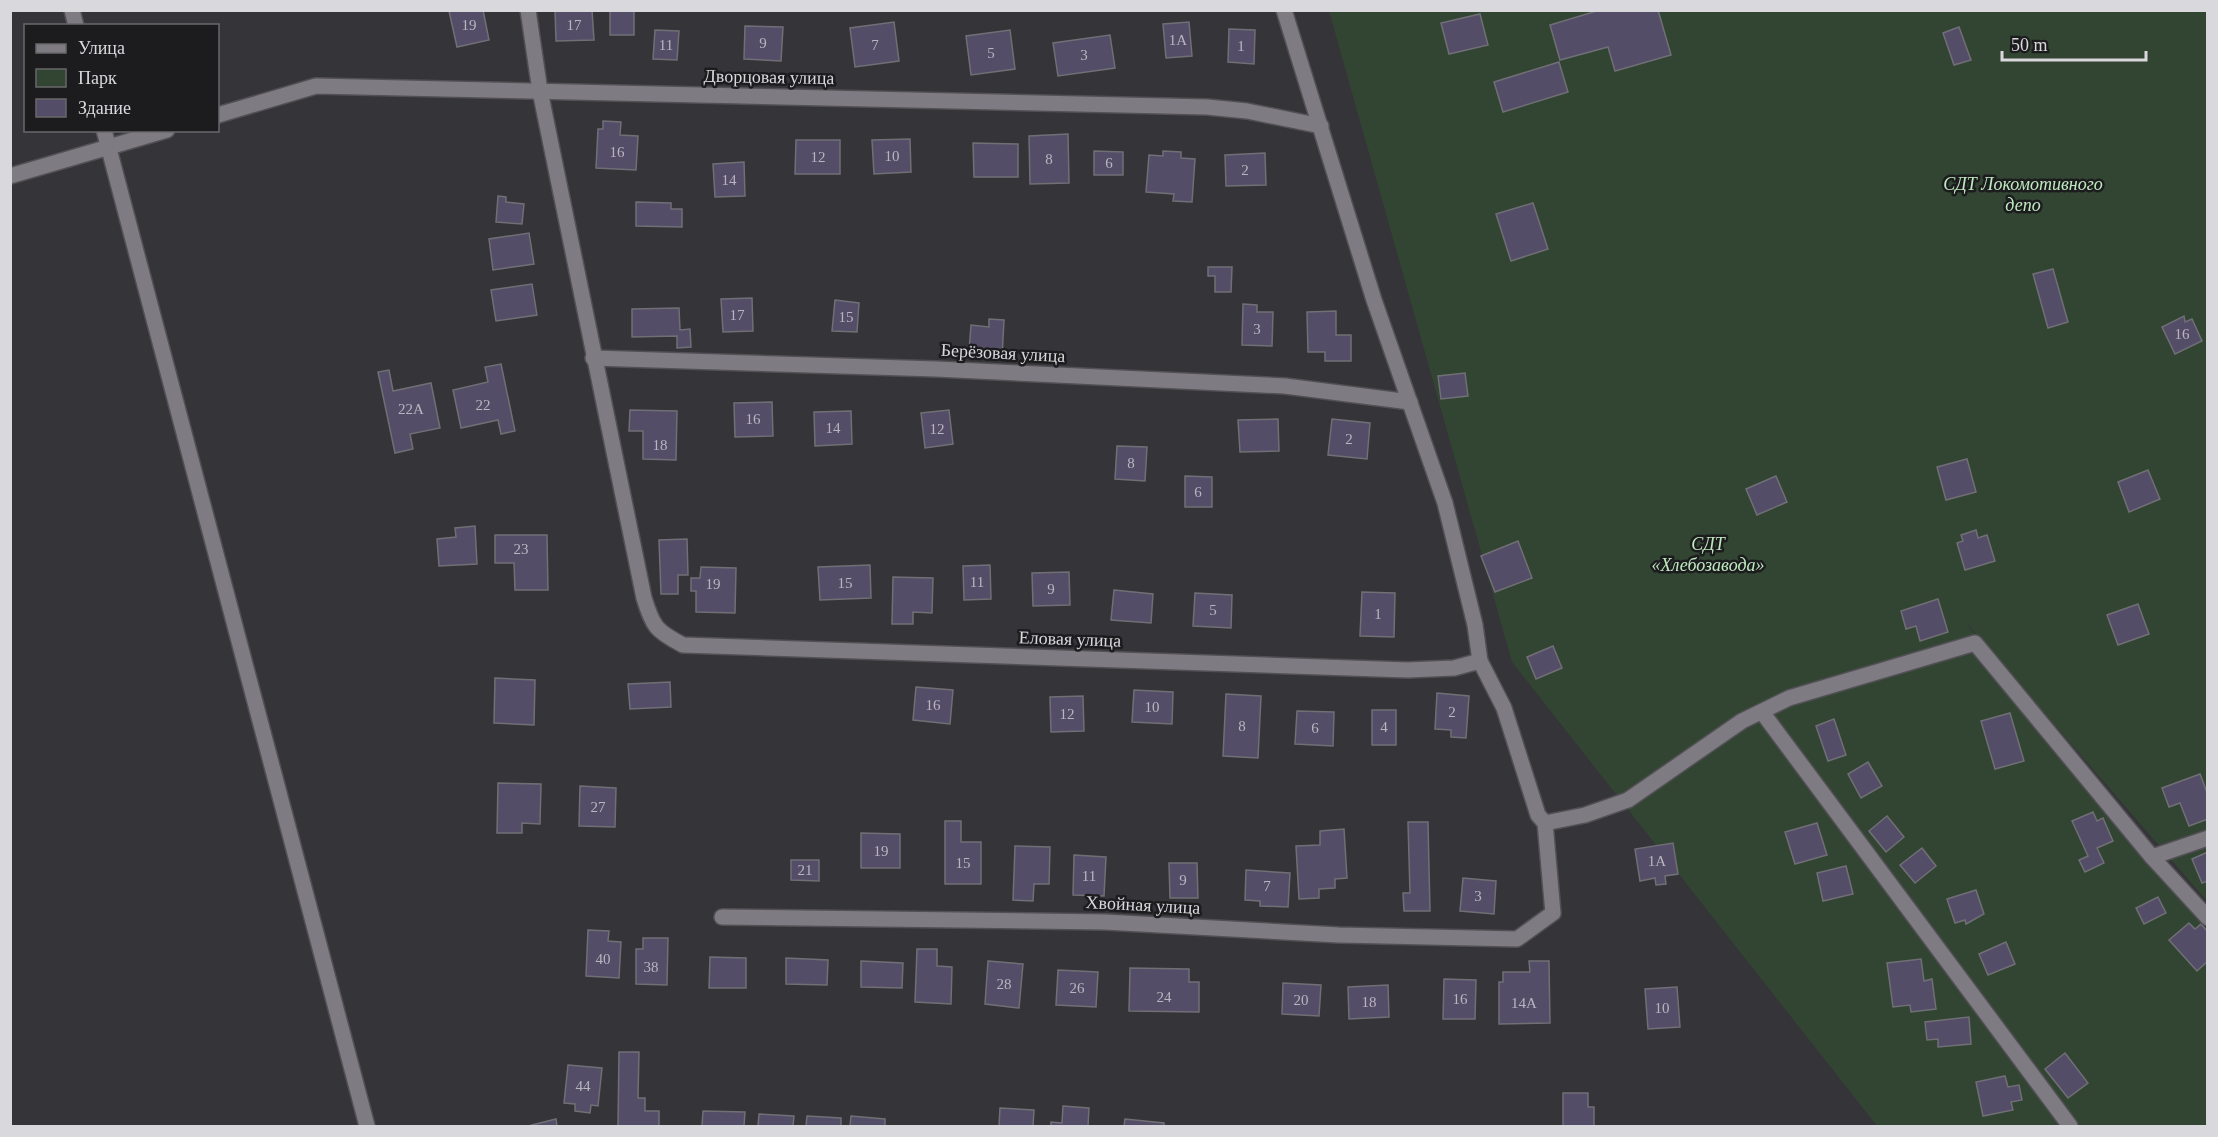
<svg xmlns="http://www.w3.org/2000/svg" width="2218" height="1137" font-family="'Times New Roman',serif">
	<rect width="100%" height="100%" fill="#353439"/>
	<!-- green -->
	<path fill="#324533" d="M1329,11H2207V901L1962,618L2207,929V1126H1877L1512,662Z"/>
	<!-- building -->
	<g fill="#544d67" stroke="#706f75" stroke-width="1.5">
		<path d="M483,10L489,40L457,47L449,11Z"/>
		<path d="M555,10H592L594,40L556,41Z"/>
		<rect x="610" y="10" width="24" height="25"/>
		<path d="M1600,10H1658L1671,55L1615,71L1608,47L1560,60L1550,25Z"/>
		<path d="M1480,14L1488,45L1449,54L1441,23Z"/>
		<path d="M894,22L899,61L855,67L850,28Z"/>
		<path d="M1189,22L1192,56L1166,58L1163,24Z"/>
		<path d="M745,26L783,27L781,61L744,59Z"/>
		<path d="M1959,27L1971,60L1954,65L1943,33Z"/>
		<path d="M1229,29L1255,30L1254,64L1228,62Z"/>
		<path d="M655,30L679,31L677,60L653,59Z"/>
		<path d="M1010,30L1015,69L971,75L966,36Z"/>
		<path d="M1110,35L1115,68L1058,76L1053,43Z"/>
		<path d="M1559,62L1568,92L1503,112L1494,82Z"/>
		<path d="M603,121L621,122L620,135L638,136L636,170L596,168L598,129H603Z"/>
		<path d="M1068,134L1069,183L1030,184L1029,136Z"/>
		<path d="M910,139L911,172L874,174L872,140Z"/>
		<path d="M796,140H840V174H795Z"/>
		<path d="M973,143L1018,144V177H974Z"/>
		<path d="M1094,151L1123,152V175H1094Z"/>
		<path d="M1163,151L1181,152V158L1195,159L1192,202L1173,201L1174,194L1146,192L1149,155L1163,156Z"/>
		<path d="M1265,153L1266,185L1226,186L1225,155Z"/>
		<path d="M744,162L745,196L715,197L713,164Z"/>
		<path d="M498,196L506,197V202L524,204L522,224L496,222Z"/>
		<path d="M636,202L671,203V209H682V227L636,226Z"/>
		<path d="M1533,203L1548,249L1511,261L1496,214Z"/>
		<path d="M529,233L534,264L493,270L489,239Z"/>
		<path d="M1208,267H1232L1231,292H1215V276H1208Z"/>
		<path d="M2053,269L2068,322L2048,328L2033,274Z"/>
		<path d="M532,284L537,315L496,321L491,290Z"/>
		<path d="M752,298L753,331L723,332L721,299Z"/>
		<path d="M835,300L859,303L857,332L832,331Z"/>
		<path d="M1243,304L1257,305V312H1273L1272,346L1242,345Z"/>
		<path d="M679,308L680,330L690,329L691,347L677,348V336L632,337V309Z"/>
		<path d="M1336,311V335H1351V361H1325V352H1308L1307,312Z"/>
		<path d="M2184,316L2185,322L2192,319L2202,341L2175,354L2162,327Z"/>
		<path d="M989,319L1004,320L1002,358H990L986,352L969,351L971,325L989,327Z"/>
		<path d="M501,364L515,431L501,434L498,420L461,428L453,390L488,382L485,367Z"/>
		<path d="M389,370L393,391L431,383L440,428L410,434L413,449L395,453L378,372Z"/>
		<path d="M1465,373L1468,396L1441,399L1438,376Z"/>
		<path d="M772,402L773,436L735,437L734,403Z"/>
		<path d="M630,410L677,411L676,460L643,459V431H629Z"/>
		<path d="M949,410L953,444L925,448L921,413Z"/>
		<path d="M851,411L852,444L815,446L814,412Z"/>
		<path d="M1278,419L1279,451L1240,452L1238,420Z"/>
		<path d="M1332,419L1370,423L1367,459L1328,455Z"/>
		<path d="M1117,446L1147,447L1145,481L1115,479Z"/>
		<path d="M1967,459L1976,492L1946,500L1937,467Z"/>
		<path d="M2148,470L2160,499L2129,512L2118,482Z"/>
		<path d="M1185,476L1212,477V507H1185Z"/>
		<path d="M1776,476L1787,502L1757,515L1746,489Z"/>
		<path d="M475,526L477,564L439,566L437,539L456,537L455,528Z"/>
		<path d="M1976,530L1978,538L1987,535L1995,561L1965,570L1957,543L1963,541L1961,535Z"/>
		<path d="M495,535H547L548,590H515L514,563H495Z"/>
		<path d="M687,539L688,575H678V594H661L659,540Z"/>
		<path d="M1518,541L1532,578L1495,592L1481,556Z"/>
		<path d="M870,565L871,598L820,600L818,567Z"/>
		<path d="M990,565L991,599L964,600L963,566Z"/>
		<path d="M701,567L736,568L735,613L696,612V591H691V578H700Z"/>
		<path d="M1069,572L1070,605L1033,606L1032,573Z"/>
		<path d="M893,577L933,578L932,613L913,612V624H892Z"/>
		<path d="M1114,590L1153,594L1151,623L1111,620Z"/>
		<path d="M1362,592L1395,593L1394,637L1360,636Z"/>
		<path d="M1195,593L1232,595L1231,628L1193,626Z"/>
		<path d="M1938,599L1948,632L1920,641L1916,626L1906,629L1901,611Z"/>
		<path d="M2138,604L2149,634L2118,645L2107,615Z"/>
		<path d="M1553,646L1562,668L1536,679L1527,657Z"/>
		<path d="M495,678L535,680L534,725L494,723Z"/>
		<path d="M670,682L671,707L630,709L628,684Z"/>
		<path d="M916,687L953,690L950,724L913,720Z"/>
		<path d="M1134,690L1173,692L1172,724L1132,722Z"/>
		<path d="M1437,693L1469,696L1466,738L1451,737V730L1435,729Z"/>
		<path d="M1226,694L1261,696L1258,758L1223,756Z"/>
		<path d="M1083,696L1084,731L1051,732L1050,697Z"/>
		<rect x="1372" y="710" width="24" height="35"/>
		<path d="M1297,711L1334,712L1333,746L1295,744Z"/>
		<path d="M2010,713L2024,761L1995,769L1981,721Z"/>
		<path d="M1834,719L1846,755L1828,761L1816,726Z"/>
		<path d="M1868,762L1882,786L1861,798L1848,774Z"/>
		<path d="M2200,774L2208,795V819L2189,826L2180,803L2169,807L2162,788Z"/>
		<path d="M498,783L541,784L540,824L522,823V833H497Z"/>
		<path d="M580,786L616,788L615,827L579,826Z"/>
		<path d="M2093,812L2097,821L2103,818L2113,841L2097,848L2104,863L2085,872L2079,860L2088,856L2072,821Z"/>
		<path d="M1887,816L1904,837L1886,852L1869,831Z"/>
		<path d="M945,821H961V842H981V884H945Z"/>
		<path d="M1408,822H1428L1430,911H1404L1403,893H1410Z"/>
		<path d="M1817,823L1827,855L1795,864L1785,832Z"/>
		<path d="M1344,829L1347,878L1335,879V888L1319,889V898L1299,899L1296,846L1320,845V831Z"/>
		<path d="M861,833L900,834V868H861Z"/>
		<path d="M1673,843L1678,874L1665,876L1666,884L1656,885L1655,878L1640,881L1635,849Z"/>
		<path d="M1015,846L1050,847L1049,884H1034L1033,901L1013,900Z"/>
		<path d="M1922,848L1936,866L1915,883L1900,865Z"/>
		<path d="M2208,852V881L2202,883L2192,859Z"/>
		<path d="M1074,855L1106,857L1104,896L1073,895Z"/>
		<path d="M791,860H819V881L791,880Z"/>
		<path d="M1169,863H1197L1198,898H1170Z"/>
		<path d="M1846,866L1853,894L1823,901L1817,873Z"/>
		<path d="M1246,870L1290,873L1288,907L1260,906V901L1245,900Z"/>
		<path d="M1463,878L1496,881L1494,914L1460,911Z"/>
		<path d="M1976,890L1984,914L1966,924L1965,920L1955,923L1947,899Z"/>
		<path d="M2158,897L2166,913L2144,924L2136,908Z"/>
		<path d="M2189,923L2195,929L2201,924L2208,932V961L2197,971L2169,940Z"/>
		<path d="M588,930L609,931L608,941L621,942L619,978L586,976Z"/>
		<path d="M643,938H668L667,985L636,984V949H643Z"/>
		<path d="M2006,942L2015,964L1988,975L1979,954Z"/>
		<path d="M917,949H937V966L952,967L951,1004L915,1002Z"/>
		<path d="M710,957L746,958V988H709Z"/>
		<path d="M786,958L828,960L827,985L786,984Z"/>
		<path d="M1921,959L1924,981L1932,979L1936,1009L1911,1012L1910,1005L1893,1007L1887,963Z"/>
		<path d="M861,961L903,963L902,988L861,987Z"/>
		<path d="M988,961L1023,964L1019,1008L985,1004Z"/>
		<path d="M1529,961H1549L1550,1023L1499,1024V982H1503V972H1530Z"/>
		<path d="M1130,968L1189,969V982H1199V1012L1129,1011Z"/>
		<path d="M1058,970L1098,972L1096,1007L1056,1005Z"/>
		<path d="M1444,979L1476,980L1475,1019H1443Z"/>
		<path d="M1283,983L1321,985L1319,1016L1282,1014Z"/>
		<path d="M1388,985L1389,1017L1349,1019L1348,987Z"/>
		<path d="M1677,987L1680,1027L1648,1029L1645,989Z"/>
		<path d="M1969,1017L1971,1044L1938,1047V1039L1927,1040L1925,1022Z"/>
		<path d="M619,1052H639L638,1098H645V1111H659V1126H618Z"/>
		<path d="M2065,1053L2088,1083L2068,1098L2045,1069Z"/>
		<path d="M568,1065L602,1068L598,1106L591,1105L590,1113L575,1111V1104L564,1103Z"/>
		<path d="M2005,1076L2008,1087L2019,1085L2022,1100L2011,1102L2013,1110L1983,1116L1976,1082Z"/>
		<path d="M1563,1093H1588V1107H1594V1126H1563Z"/>
		<path d="M1063,1106L1089,1108L1088,1126H1051V1122L1062,1123Z"/>
		<path d="M1000,1108L1034,1110L1033,1126H999Z"/>
		<path d="M703,1111L745,1112L744,1126H702Z"/>
		<path d="M759,1114L794,1116L793,1126H758Z"/>
		<path d="M807,1116L841,1118V1126H806Z"/>
		<path d="M851,1116L885,1119V1126H850Z"/>
		<path d="M556,1119L557,1126H528Z"/>
		<path d="M1125,1119L1164,1123V1126H1124Z"/>
	</g>
	<g fill="none" stroke-linecap="round" stroke-linejoin="round">
		<!-- minor casing -->
		<g stroke="#525055" stroke-width="18">
			<g id="minor">
				<path d="M72,10L76,26"/>
				<path d="M528,10L540,91L644,598C653,627 656,631 683,645L1408,670L1454,668L1480,661"/>
				<path d="M1284,10L1374,300L1445,503L1475,625L1480,661L1504,708L1538,815L1545,823"/>
				<path d="M218,115L316,86L1207,107L1247,111L1321,126"/>
				<path d="M104,130L367,1126"/>
				<path d="M10,176L167,130"/>
				<path d="M593,358L936,369L1285,386L1410,402"/>
				<path d="M1762,712L2070,1126"/>
				<path d="M2152,857L2208,838"/>
				<path d="M722,917L1105,922L1339,935L1517,939L1553,913L1545,823L1585,815L1628,800L1742,721L1789,698L1975,643L2152,857L2208,918"/>
			</g>
		</g>
		<!-- minor -->
		<use href="#minor" stroke="#7e7c82" stroke-width="15"/>
	</g>
	<g text-anchor="middle" dominant-baseline="central" stroke-width="5" stroke-linejoin="round" paint-order="stroke">
		<!-- number labels -->
		<g font-size="15" fill="#b8b5bf">
			<text x="469" y="25">19</text>
			<text x="574" y="25">17</text>
			<text x="1178" y="40">1А</text>
			<text x="763" y="43">9</text>
			<text x="666" y="45">11</text>
			<text x="875" y="45">7</text>
			<text x="1241" y="46">1</text>
			<text x="991" y="53">5</text>
			<text x="1084" y="55">3</text>
			<text x="617" y="152">16</text>
			<text x="892" y="156">10</text>
			<text x="818" y="157">12</text>
			<text x="1049" y="159">8</text>
			<text x="1109" y="163">6</text>
			<text x="1245" y="170">2</text>
			<text x="729" y="180">14</text>
			<text x="737" y="315">17</text>
			<text x="846" y="317">15</text>
			<text x="1257" y="329">3</text>
			<text x="2182" y="334">16</text>
			<text x="483" y="405">22</text>
			<text x="411" y="409">22А</text>
			<text x="753" y="419">16</text>
			<text x="833" y="428">14</text>
			<text x="937" y="429">12</text>
			<text x="1349" y="439">2</text>
			<text x="660" y="445">18</text>
			<text x="1131" y="463">8</text>
			<text x="1198" y="492">6</text>
			<text x="521" y="549">23</text>
			<text x="977" y="582">11</text>
			<text x="845" y="583">15</text>
			<text x="713" y="584">19</text>
			<text x="1051" y="589">9</text>
			<text x="1213" y="610">5</text>
			<text x="1378" y="614">1</text>
			<text x="933" y="705">16</text>
			<text x="1152" y="707">10</text>
			<text x="1452" y="712">2</text>
			<text x="1067" y="714">12</text>
			<text x="1242" y="726">8</text>
			<text x="1384" y="727">4</text>
			<text x="1315" y="728">6</text>
			<text x="598" y="807">27</text>
			<text x="881" y="851">19</text>
			<text x="1657" y="861">1А</text>
			<text x="963" y="863">15</text>
			<text x="805" y="870">21</text>
			<text x="1089" y="876">11</text>
			<text x="1183" y="880">9</text>
			<text x="1267" y="886">7</text>
			<text x="1478" y="896">3</text>
			<text x="603" y="959">40</text>
			<text x="651" y="967">38</text>
			<text x="1004" y="984">28</text>
			<text x="1077" y="988">26</text>
			<text x="1164" y="997">24</text>
			<text x="1460" y="999">16</text>
			<text x="1301" y="1000">20</text>
			<text x="1369" y="1002">18</text>
			<text x="1524" y="1003">14А</text>
			<text x="1662" y="1008">10</text>
			<text x="583" y="1086">44</text>
		</g>
		<!-- street labels -->
		<g font-size="18" fill="#d9d8dc" stroke="#1c1c1e">
			<text transform="translate(769 77) rotate(1)">Дворцовая улица</text>
			<text transform="translate(1003 353) rotate(3)">Берёзовая улица</text>
			<text transform="translate(1070 639) rotate(2)">Еловая улица</text>
			<text transform="translate(1143 905) rotate(3)">Хвойная улица</text>
		</g>
		<!-- park labels -->
		<g font-size="18" font-style="italic" fill="#bfeabf" stroke="#1c1c1e">
			<text x="2023" y="184">СДТ Локомотивного<tspan x="2023" dy="21">депо</tspan></text>
			<text x="1708" y="544">СДТ<tspan x="1708" dy="21">«Хлебозавода»</tspan></text>
		</g>
	</g>
	<!-- border -->
	<rect width="2218" height="1137" fill="none" stroke="#d9d8dc" stroke-width="24"/>
	<!-- legend -->
	<rect x="24" y="24" width="195" height="108" fill="#1c1c1e" stroke="#68676a" stroke-width="1.5"/>
	<rect x="36" y="44" width="30" height="9" fill="#7e7c82" stroke="#68676a" stroke-width="1.5"/>
	<text x="78" y="54" font-size="18" fill="#d9d8dc">Улица</text>
	<rect x="36" y="69" width="30" height="18" fill="#324533" stroke="#68676a" stroke-width="1.5"/>
	<text x="78" y="84" font-size="18" fill="#d9d8dc">Парк</text>
	<rect x="36" y="99" width="30" height="18" fill="#544d67" stroke="#68676a" stroke-width="1.5"/>
	<text x="78" y="114" font-size="18" fill="#d9d8dc">Здание</text>
	<!-- scale -->
	<path d="M2002 51v9h144v-9" fill="none" stroke="#d9d8dc" stroke-width="3"/>
	<text x="2011" y="51" font-size="18" fill="#d9d8dc" stroke="#1c1c1e" stroke-width="4.5" paint-order="stroke">50 m</text>
</svg>
